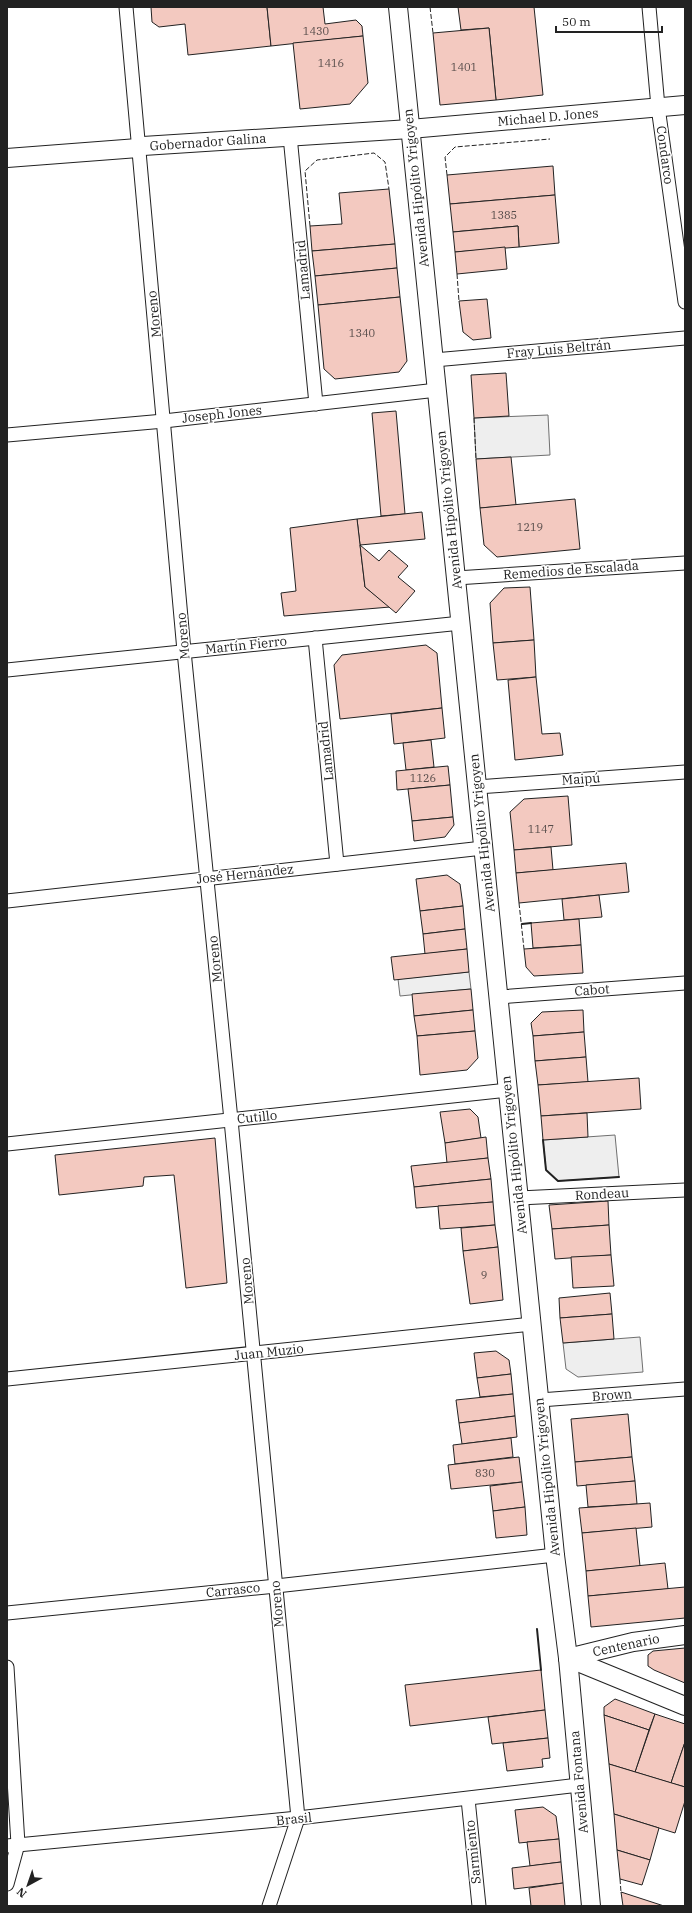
<svg xmlns="http://www.w3.org/2000/svg" width="692" height="1913" font-family="'IBM Plex Serif',serif">
	<rect width="100%" height="100%" fill="#fff"/>
	<!-- green -->
	<g fill="#eee" stroke="#6f6f6f">
		<path d="M548,415L550,455L476,459L474,418Z"/>
		<path d="M469,972L471,989L400,996L398,979Z"/>
		<path d="M615,1135L619,1177L558,1181L546,1170L543,1140Z"/>
		<path d="M640,1337L643,1372L578,1377L566,1369L563,1343Z"/>
	</g>
	<!-- building -->
	<g fill="#f3c9c0" stroke="#222">
		<path d="M151,7H267L271,46L188,55L185,24L159,27L152,22Z"/>
		<path d="M267,7H323L325,24L356,20L362,26L363,36L271,46Z"/>
		<path d="M458,7H534L543,95L496,100L489,28L461,30Z"/>
		<path d="M489,28L496,100L440,105L433,33Z"/>
		<path d="M363,36L368,83L350,104L300,109L293,43Z"/>
		<path d="M553,166L555,195L450,204L447,175Z"/>
		<path d="M389,189L395,244L312,251L310,226L342,224L339,193Z"/>
		<path d="M555,195L559,243L519,247L518,226L453,232L450,204Z"/>
		<path d="M518,226L519,247L455,252L453,232Z"/>
		<path d="M395,244L397,268L315,276L312,251Z"/>
		<path d="M505,247L507,269L457,274L455,252Z"/>
		<path d="M397,268L400,297L318,305L315,276Z"/>
		<path d="M400,297L407,361L399,372L335,379L324,369L318,305Z"/>
		<path d="M487,299L491,338L473,340L463,332L459,301Z"/>
		<path d="M506,373L509,416L474,418L471,375Z"/>
		<path d="M396,411L405,514L381,516L372,413Z"/>
		<path d="M511,457L516,505L480,508L476,459Z"/>
		<path d="M575,499L580,549L497,557L484,545L480,508Z"/>
		<path d="M422,512L425,539L360,545L357,519Z"/>
		<path d="M357,519L365,587L390,607L284,616L281,593L296,591L290,528Z"/>
		<path d="M360,545L379,561L389,550L408,566L398,577L415,591L396,613L365,587Z"/>
		<path d="M530,587L534,640L493,643L490,603L504,588Z"/>
		<path d="M534,640L536,677L497,680L493,643Z"/>
		<path d="M426,645L437,653L442,708L340,719L334,665L342,655Z"/>
		<path d="M536,677L542,734L560,733L563,755L515,760L508,680Z"/>
		<path d="M442,708L445,738L394,744L391,714Z"/>
		<path d="M431,740L434,767L406,770L403,743Z"/>
		<path d="M448,766L450,785L397,790L396,771Z"/>
		<path d="M450,785L453,817L412,821L408,789Z"/>
		<path d="M568,796L572,845L514,850L510,812L524,799Z"/>
		<path d="M453,817L454,825L445,837L414,841L412,821Z"/>
		<path d="M551,847L553,870L516,873L514,850Z"/>
		<path d="M626,863L629,892L519,903L516,873Z"/>
		<path d="M447,875L460,884L463,906L420,911L416,879Z"/>
		<path d="M599,895L602,917L564,920L562,899Z"/>
		<path d="M463,906L465,929L423,934L420,911Z"/>
		<path d="M579,919L581,945L533,948L531,923Z"/>
		<path d="M465,929L467,949L425,954L423,934Z"/>
		<path d="M581,945L583,973L534,976L526,967L524,949Z"/>
		<path d="M467,949L469,972L394,980L391,957Z"/>
		<path d="M471,989L473,1010L414,1016L412,994Z"/>
		<path d="M473,1010L475,1031L417,1036L414,1016Z"/>
		<path d="M583,1010L584,1032L533,1036L531,1023L542,1012Z"/>
		<path d="M475,1031L478,1058L467,1070L420,1075L417,1036Z"/>
		<path d="M584,1032L586,1057L535,1061L533,1036Z"/>
		<path d="M586,1057L588,1082L538,1085L535,1061Z"/>
		<path d="M639,1078L641,1109L541,1116L538,1085Z"/>
		<path d="M470,1109L478,1117L481,1138L445,1143L440,1112Z"/>
		<path d="M587,1113L588,1137L543,1140L541,1116Z"/>
		<path d="M486,1137L488,1158L447,1163L445,1143Z"/>
		<path d="M215,1138L227,1283L186,1288L174,1175L144,1177L143,1186L59,1195L55,1155Z"/>
		<path d="M488,1158L491,1179L414,1187L411,1166Z"/>
		<path d="M491,1179L493,1202L416,1208L414,1187Z"/>
		<path d="M608,1201L609,1225L552,1229L549,1205Z"/>
		<path d="M493,1202L495,1225L440,1229L438,1206Z"/>
		<path d="M495,1225L498,1247L463,1251L461,1228Z"/>
		<path d="M609,1225L611,1255L555,1259L552,1229Z"/>
		<path d="M498,1247L503,1300L470,1304L463,1251Z"/>
		<path d="M611,1255L614,1286L573,1288L571,1257Z"/>
		<path d="M610,1293L612,1314L560,1318L559,1298Z"/>
		<path d="M612,1314L614,1339L563,1343L560,1318Z"/>
		<path d="M496,1351L509,1360L511,1374L477,1378L474,1353Z"/>
		<path d="M511,1374L513,1394L480,1397L477,1378Z"/>
		<path d="M513,1394L515,1416L459,1423L456,1400Z"/>
		<path d="M628,1414L632,1457L575,1462L571,1419Z"/>
		<path d="M515,1416L517,1437L462,1444L459,1423Z"/>
		<path d="M511,1438L513,1457L455,1464L453,1445Z"/>
		<path d="M519,1457L522,1482L451,1489L448,1465Z"/>
		<path d="M632,1457L635,1481L577,1486L575,1462Z"/>
		<path d="M635,1481L637,1504L588,1507L586,1485Z"/>
		<path d="M522,1482L525,1507L493,1511L490,1486Z"/>
		<path d="M650,1503L652,1527L582,1533L579,1508Z"/>
		<path d="M525,1507L527,1535L496,1538L493,1511Z"/>
		<path d="M636,1528L640,1566L586,1571L582,1533Z"/>
		<path d="M665,1563L668,1589L588,1596L586,1571Z"/>
		<path d="M685,1587V1618L591,1627L588,1596Z"/>
		<path d="M685,1648V1683L654,1670L648,1666V1655L653,1651Z"/>
		<path d="M541,1670L545,1710L410,1726L405,1685Z"/>
		<path d="M615,1699L655,1714L649,1730L604,1715V1707Z"/>
		<path d="M545,1710L548,1738L492,1744L488,1717Z"/>
		<path d="M655,1714L685,1724V1742L671,1783L635,1772Z"/>
		<path d="M604,1715L649,1730L635,1772L609,1764Z"/>
		<path d="M548,1738L550,1758L542,1759L543,1767L507,1771L503,1743Z"/>
		<path d="M685,1742V1787L671,1783Z"/>
		<path d="M609,1764L685,1787V1801L675,1833L614,1814Z"/>
		<path d="M543,1807L556,1816L559,1839L519,1843L515,1810Z"/>
		<path d="M614,1814L659,1828L650,1860L617,1850Z"/>
		<path d="M559,1839L561,1862L530,1866L527,1842Z"/>
		<path d="M617,1850L650,1860L642,1885L620,1879Z"/>
		<path d="M561,1862L563,1883L514,1889L512,1868Z"/>
		<path d="M563,1883L565,1906H531L529,1888Z"/>
		<path d="M621,1892L664,1906H623Z"/>
	</g>
	<g fill="none" stroke-linecap="round" stroke-linejoin="round">
		<!-- street casing -->
		<g stroke="#222" stroke-width="15">
			<g id="street">
				<path d="M126,7L184,651L231,1120L298,1818L269,1906"/>
				<path d="M649,7L658,107L685,302"/>
				<path d="M290,136L316,404"/>
				<path d="M434,360L685,338"/>
				<path d="M7,435L164,421L437,390"/>
				<path d="M456,578L685,563"/>
				<path d="M315,638L337,864"/>
				<path d="M7,670L461,623"/>
				<path d="M477,787L685,772"/>
				<path d="M7,901L483,848"/>
				<path d="M499,997L685,983"/>
				<path d="M7,1144L508,1090"/>
				<path d="M519,1198L685,1190"/>
				<path d="M7,1379L532,1324"/>
				<path d="M540,1400L685,1389"/>
				<path d="M7,1613L276,1586L555,1555"/>
				<path d="M7,1667L18,1844L7,1884"/>
				<path d="M468,1799L479,1906"/>
				<path d="M7,1846L298,1818L579,1785"/>
			</g>
		</g>
		<!-- secondary casing -->
		<g stroke="#222" stroke-width="20">
			<g id="secondary">
				<path d="M398,7L555,1555L568,1658L591,1906"/>
				<path d="M7,158L138,148L143,146L410,129L685,105"/>
				<path d="M568,1658L685,1706"/>
				<path d="M568,1658L633,1642L685,1635"/>
			</g>
		</g>
		<!-- street -->
		<use href="#street" stroke="#fff" stroke-width="13"/>
		<!-- secondary -->
		<use href="#secondary" stroke="#fff" stroke-width="18"/>
		<!-- fence -->
		<g stroke="#222" stroke-width="1" stroke-dasharray="5 2" stroke-linecap="butt">
			<path d="M430,7L433,33"/>
			<path d="M447,175L445,157L455,147L550,139"/>
			<path d="M310,226L305,171L317,160L374,153L385,162L389,189"/>
			<path d="M457,274L459,301"/>
			<path d="M474,418L476,459"/>
			<path d="M519,903L524,949"/>
			<path d="M620,1879L621,1892"/>
		</g>
		<!-- wall -->
		<g stroke="#222" stroke-width="2">
			<path d="M522,924L531,923"/>
			<path d="M543,1140L546,1170L558,1181L619,1177"/>
			<path d="M537,1629L541,1670"/>
		</g>
	</g>
	<g text-anchor="middle" dominant-baseline="central" stroke-width="3" stroke-linejoin="round" paint-order="stroke">
		<!-- number labels -->
		<g font-size="11" fill="#564c4a">
			<text x="316" y="31">1430</text>
			<text x="331" y="63">1416</text>
			<text x="464" y="67">1401</text>
			<text x="504" y="215">1385</text>
			<text x="362" y="333">1340</text>
			<text x="530" y="527">1219</text>
			<text x="423" y="778">1126</text>
			<text x="541" y="829">1147</text>
			<text x="484" y="1275">9</text>
			<text x="485" y="1473">830</text>
		</g>
		<!-- street labels -->
		<g font-size="13" fill="#222" stroke="#fff">
			<text transform="translate(548 117) rotate(-5)">Michael D. Jones</text>
			<text transform="translate(208 142) rotate(-4)">Gobernador Galina</text>
			<text transform="translate(665 155) rotate(82)">Condarco</text>
			<text transform="translate(416 188) rotate(-96)">Avenida Hipólito Yrigoyen</text>
			<text transform="translate(303 270) rotate(-95)">Lamadrid</text>
			<text transform="translate(154 314) rotate(-96)">Moreno</text>
			<text transform="translate(559 349) rotate(-5)">Fray Luis Beltrán</text>
			<text transform="translate(222 414) rotate(-6)">Joseph Jones</text>
			<text transform="translate(449 510) rotate(-96)">Avenida Hipólito Yrigoyen</text>
			<text transform="translate(571 570) rotate(-4)">Remedios de Escalada</text>
			<text transform="translate(183 636) rotate(-95)">Moreno</text>
			<text transform="translate(246 645) rotate(-6)">Martín Fierro</text>
			<text transform="translate(326 751) rotate(-96)">Lamadrid</text>
			<text transform="translate(581 779) rotate(-4)">Maipú</text>
			<text transform="translate(482 833) rotate(-96)">Avenida Hipólito Yrigoyen</text>
			<text transform="translate(245 874) rotate(-6)">José Hernández</text>
			<text transform="translate(215 959) rotate(-96)">Moreno</text>
			<text transform="translate(592 990) rotate(-4)">Cabot</text>
			<text transform="translate(257 1117) rotate(-6)">Cutillo</text>
			<text transform="translate(514 1155) rotate(-96)">Avenida Hipólito Yrigoyen</text>
			<text transform="translate(602 1194) rotate(-3)">Rondeau</text>
			<text transform="translate(247 1281) rotate(-95)">Moreno</text>
			<text transform="translate(269 1352) rotate(-6)">Juan Muzio</text>
			<text transform="translate(612 1395) rotate(-4)">Brown</text>
			<text transform="translate(547 1477) rotate(-96)">Avenida Hipólito Yrigoyen</text>
			<text transform="translate(233 1590) rotate(-6)">Carrasco</text>
			<text transform="translate(277 1604) rotate(-95)">Moreno</text>
			<text transform="translate(626 1645) rotate(-12)">Centenario</text>
			<text transform="translate(579 1782) rotate(-95)">Avenida Fontana</text>
			<text transform="translate(294 1819) rotate(-6)">Brasil</text>
			<text transform="translate(473 1852) rotate(-96)">Sarmiento</text>
		</g>
	</g>
	<!-- border -->
	<rect width="692" height="1913" fill="none" stroke="#222222" stroke-width="16"/>
	<!-- north arrow -->
	<g transform="translate(28 1885) rotate(220)" stroke="#ffffff" stroke-width="3" paint-order="stroke">
	<path d="M0-3L7 15L0 10L-7 15Z" fill="#222222"/>
	<text y="-6" font-size="11" font-weight="bold" text-anchor="middle" fill="#222222">N</text>
	</g>
	<!-- scale -->
	<path d="M556 26v6h106v-6" fill="none" stroke="#222222" stroke-width="2"/>
	<text x="562" y="26" font-size="12" fill="#222222" stroke="#ffffff" stroke-width="3" paint-order="stroke">50 m</text>
</svg>
